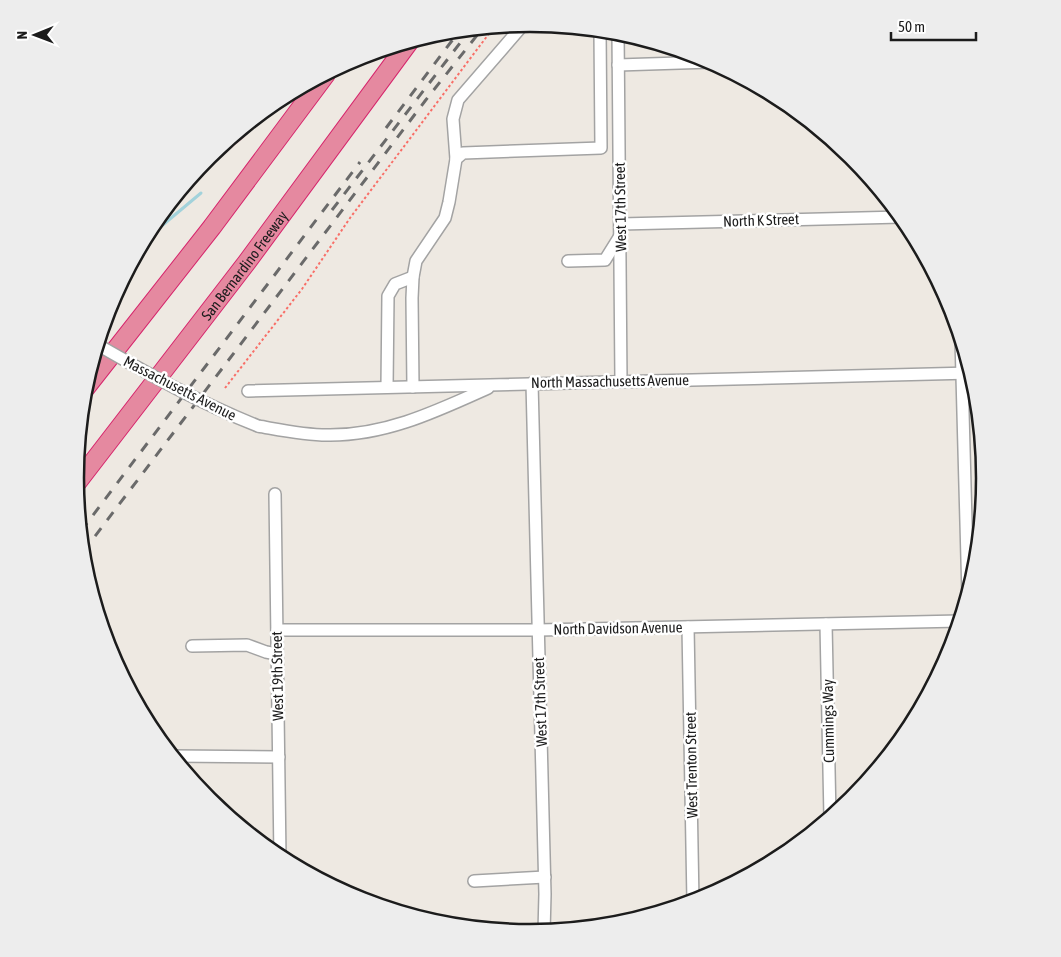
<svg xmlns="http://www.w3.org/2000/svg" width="1061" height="957" font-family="'Asap Condensed',sans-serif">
	<rect width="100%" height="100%" fill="#eee9e2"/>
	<!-- commercial -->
	<path fill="#efd1d1" d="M259,116L244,138L183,189L209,157Z"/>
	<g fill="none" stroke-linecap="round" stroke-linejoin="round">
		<!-- stream -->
		<path stroke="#a2d2db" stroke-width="3" d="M152,234L201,193"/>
		<!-- minor casing -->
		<g stroke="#a3a3a3" stroke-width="14">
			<g id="minor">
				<path d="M618,32L621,381"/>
				<path d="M618,65L711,62"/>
				<path d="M456,159L453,119L458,100L523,25"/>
				<path d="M621,224L901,217"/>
				<path d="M568,261L605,260L620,236"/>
				<path d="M961,339L968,596"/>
				<path d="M532,383L545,894L544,932"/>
				<path d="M387,387L388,296L395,284L413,277"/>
				<path d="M413,387L412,298L413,277L416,261L445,218L449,202L456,159L463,153L601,148L600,31"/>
				<path d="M248,391L971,373"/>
				<path d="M258,426C281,430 304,435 327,435C385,436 437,411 488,388"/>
				<path d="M275,494L280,858"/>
				<path d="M826,624L830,818"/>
				<path d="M688,627L693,902"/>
				<path d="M277,630H538L960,621"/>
				<path d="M192,646L247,645L266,652L277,654"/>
				<path d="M173,756L279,757"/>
				<path d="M474,881L545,877"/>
			</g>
		</g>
		<!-- highway casing -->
		<g stroke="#d6256c" stroke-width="20">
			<g id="highway">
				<path d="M84,390L212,227L326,74"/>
				<path id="s1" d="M76,484L247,262L409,42"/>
			</g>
		</g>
		<!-- path -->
		<path stroke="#f86f68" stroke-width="2" stroke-dasharray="2.5 2.5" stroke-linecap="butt" d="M225,388L302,289L350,218L494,27"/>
		<!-- minor -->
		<use href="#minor" stroke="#fff" stroke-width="11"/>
		<!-- highway -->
		<use href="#highway" stroke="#e589a0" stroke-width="18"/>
		<!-- rail -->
		<g stroke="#6a6a6a" stroke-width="3" stroke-dasharray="10 10" stroke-linecap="butt">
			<path d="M386,128L454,38"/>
			<path d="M332,210L470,30"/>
			<path d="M81,531L360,162"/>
			<path d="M83,552L425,101L482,29"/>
		</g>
		<!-- minor-bridge casing -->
		<g stroke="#a3a3a3" stroke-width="14" stroke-linecap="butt">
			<path id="minor-bridge" d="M98,345C152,376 200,403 258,426"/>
		</g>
		<!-- minor-bridge -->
		<use href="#minor-bridge" stroke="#fff" stroke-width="11"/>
	</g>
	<g text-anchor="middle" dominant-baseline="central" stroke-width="5" stroke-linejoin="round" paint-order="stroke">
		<!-- street labels -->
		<g font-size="15" fill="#1c1c1c" stroke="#fff">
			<text transform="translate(620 207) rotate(-91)">West 17th Street</text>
			<text transform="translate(761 220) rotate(-2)">North K Street</text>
			<text stroke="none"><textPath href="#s1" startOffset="276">San Bernardino Freeway</textPath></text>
			<text transform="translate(610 381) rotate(-1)">North Massachusetts Avenue</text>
			<text transform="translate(180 388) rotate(27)">Massachusetts Avenue</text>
			<text transform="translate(618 628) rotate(-1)">North Davidson Avenue</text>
			<text transform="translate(277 676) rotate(-91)">West 19th Street</text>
			<text transform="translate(540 702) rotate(-92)">West 17th Street</text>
			<text transform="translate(828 721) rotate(-91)">Cummings Way</text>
			<text transform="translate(691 765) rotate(-91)">West Trenton Street</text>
		</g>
	</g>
	<!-- crop -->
	<path d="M0 0H1061V957H0ZM84 478a446 446 0 1 1 892 0a446 446 0 1 1-892 0Z" fill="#ededed" fill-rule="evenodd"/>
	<path fill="none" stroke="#1c1c1c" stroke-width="2.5" d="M84 478a446 446 0 1 1 892 0a446 446 0 1 1-892 0Z"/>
	<!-- north arrow -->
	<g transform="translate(35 35) rotate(269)" stroke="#ffffff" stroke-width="4" paint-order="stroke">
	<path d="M0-4L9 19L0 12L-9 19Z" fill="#1c1c1c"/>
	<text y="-8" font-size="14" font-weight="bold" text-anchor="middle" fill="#1c1c1c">N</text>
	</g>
	<!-- scale -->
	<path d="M891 32v8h85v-8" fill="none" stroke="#1c1c1c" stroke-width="2.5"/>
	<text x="898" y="32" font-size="15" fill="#1c1c1c" stroke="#ffffff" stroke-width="4" paint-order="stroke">50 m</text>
</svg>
